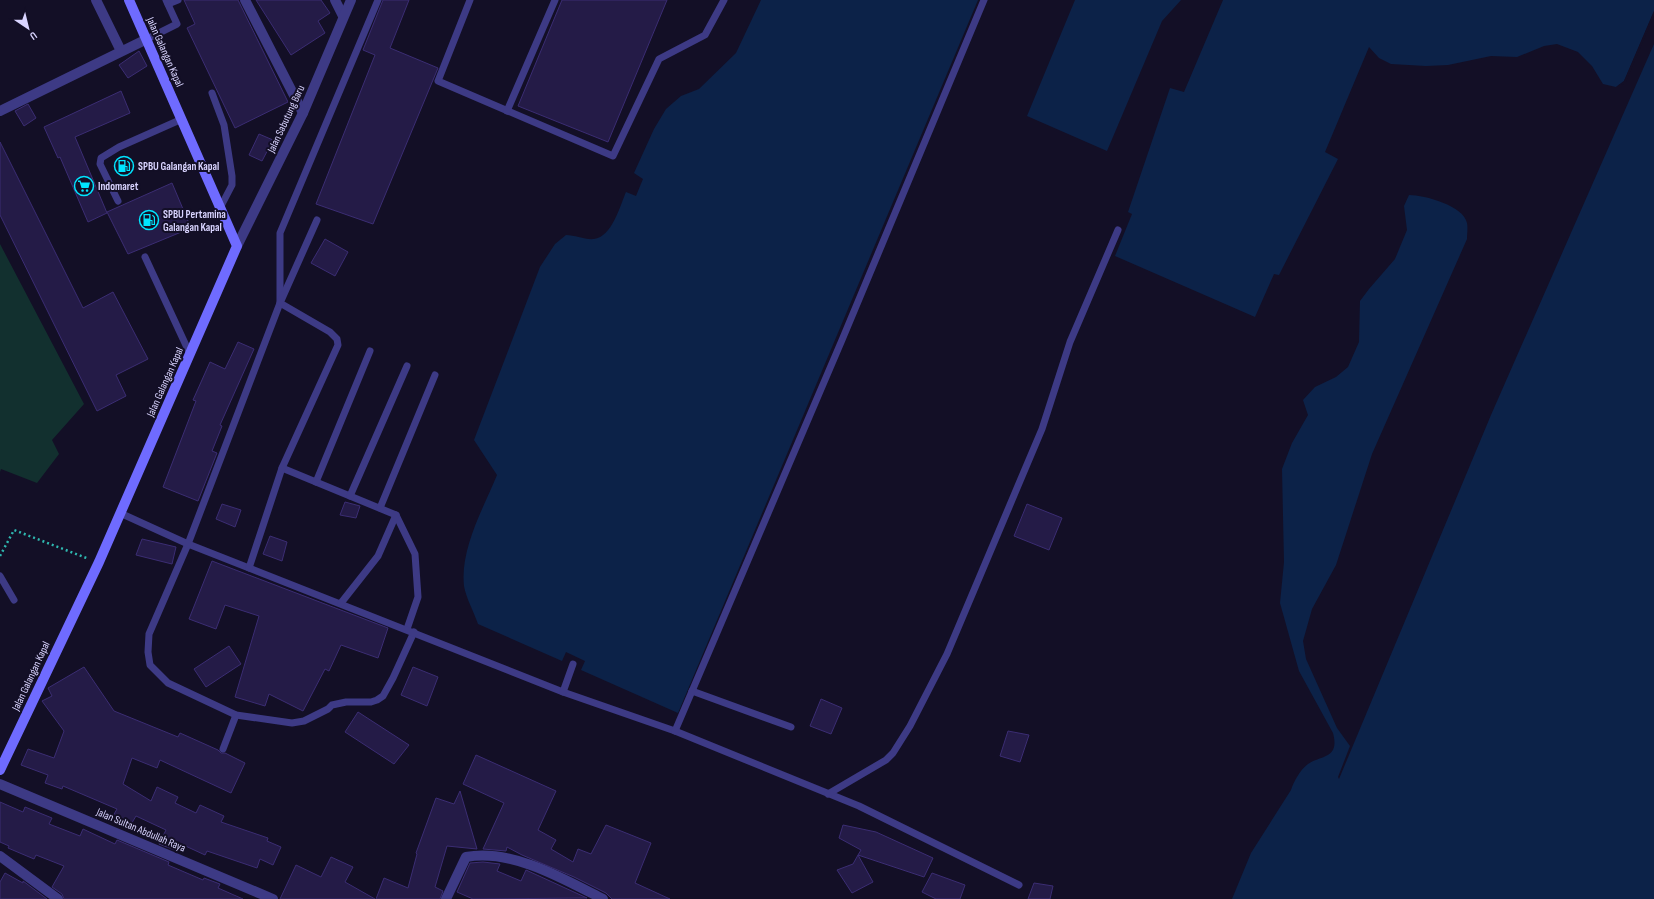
<svg xmlns="http://www.w3.org/2000/svg" width="1654" height="899" font-family="'Sofia Sans Condensed',sans-serif">
	<rect width="100%" height="100%" fill="#130f26"/>
	<!-- green -->
	<path fill="#12302f" d="M0,244L84,404L52,440L59,454L37,483L1,469L0,472Z"/>
	<!-- water -->
	<g fill="#0c2248">
		<path d="M761,0H978L678,713L581,670L585,661L566,652L562,661L478,624C474,612 466,598 464,586C460,549 483,509 497,475L474,440L540,267L555,244L566,235C575,235 585,240 594,239C612,237 620,206 626,192L636,196L643,179L634,173L654,129L666,109L681,96L699,89L736,53Z"/>
		<path d="M1075,0H1181L1162,21L1107,151L1027,116Z"/>
		<path d="M1223,0H1654V11L1624,81L1616,87L1603,84L1592,66L1578,52L1557,44L1544,46L1517,57L1491,56L1448,65L1426,66L1391,64L1379,58L1369,47L1325,152L1338,159L1279,275L1274,274L1255,317L1115,256L1132,214L1128,212L1170,88L1184,92Z"/>
		<path d="M1654,44V899H1232L1251,853L1291,790C1294,781 1300,770 1308,764C1321,755 1340,759 1333,733L1299,671L1280,603L1284,562L1282,469L1292,443L1308,415L1303,400L1315,387L1336,377L1348,367L1359,342L1360,301L1369,289L1395,259L1407,230L1404,206L1409,195C1425,195 1464,206 1467,223C1468,228 1467,234 1467,239L1372,454L1336,565L1312,609L1303,641L1306,659L1337,728L1350,746L1338,777L1339,779L1491,415Z"/>
	</g>
	<!-- pier -->
	<path fill="#130f26" d="M1654,11V16L1626,82L1619,87H1616L1624,81Z"/>
	<!-- building -->
	<g fill="#241b47" stroke="#3b2d73">
		<path d="M184,0H238L288,102L235,128L187,28L195,24Z"/>
		<path d="M256,0H321L330,13L318,21L325,33L291,55Z"/>
		<path d="M383,0H409L390,48L438,68L373,224L316,204L375,55L363,50Z"/>
		<path d="M562,0H667L608,142L518,106Z"/>
		<path d="M139,51L147,66L128,78L119,65Z"/>
		<path d="M121,91L130,113L75,137L107,213L88,222L60,157L58,158L44,127Z"/>
		<path d="M28,104L36,118L24,126L15,111Z"/>
		<path d="M259,134L273,140L262,161L249,155Z"/>
		<path d="M0,142L83,308L113,292L148,359L116,375L126,396L97,411L0,215Z"/>
		<path d="M172,183L191,228L128,254L107,212Z"/>
		<path d="M325,239L348,252L335,276L311,263Z"/>
		<path d="M238,342L254,349L220,425L222,426L212,451L217,453L198,501L163,487L196,401L193,400L210,362L225,369Z"/>
		<path d="M345,502L360,506L356,518L340,515Z"/>
		<path d="M222,504L241,510L235,527L216,519Z"/>
		<path d="M1027,504L1062,518L1049,550L1014,536Z"/>
		<path d="M270,536L287,542L282,561L263,554Z"/>
		<path d="M142,539L176,547L172,564L136,555Z"/>
		<path d="M212,561L388,628L378,658L341,645L329,671L325,669L303,711L269,694L265,706L235,697L259,616L225,605L216,629L189,619Z"/>
		<path d="M229,646L241,664L206,687L194,669Z"/>
		<path d="M84,667L114,711L178,737L180,733L218,750L221,753H225L245,763L231,793L160,760L157,768L132,758L123,784L151,801L157,787L178,797L175,803L196,813L200,805L224,816L221,822L268,838L267,841L281,847L273,865L260,859L257,868L207,851L205,855L179,843L175,850L159,844L166,830L136,816L130,826L113,816L117,809L63,786L62,789L45,783L48,775L21,765L28,749L54,758L64,731L42,701L52,696L48,688Z"/>
		<path d="M413,667L438,677L427,706L401,695Z"/>
		<path d="M821,699L842,708L831,734L810,726Z"/>
		<path d="M358,712L409,745L394,764L345,732Z"/>
		<path d="M1008,731L1029,735L1020,762L1000,756Z"/>
		<path d="M476,755L556,791L538,830L556,840L551,849L573,862L578,849L591,854L606,825L651,843L635,883L670,899H612L606,893L574,877L522,855L507,847L506,851L483,849L504,803L463,784Z"/>
		<path d="M460,791L477,849L447,846L435,887L443,891L440,899H376L384,878L408,888L417,854L416,853L436,798L454,804Z"/>
		<path d="M0,802L23,812L25,807L52,818L49,824L80,836L83,829L115,844L117,840L169,862L168,865L203,880L204,878L220,884L218,888L243,899H64L62,894L52,887L64,866L36,855L34,859L8,848L9,846L0,842Z"/>
		<path d="M843,825L876,832L933,858L924,877L858,855L861,850L839,838Z"/>
		<path d="M858,855L873,882L852,893L837,870L853,864Z"/>
		<path d="M331,857L353,867L345,882L375,899H280L296,865L321,877Z"/>
		<path d="M483,862L500,864L497,871L521,881L526,870L587,898L473,899L457,892L470,863Z"/>
		<path d="M5,873L23,883V881L47,899H0V882Z"/>
		<path d="M932,873L965,885L960,899H936L922,892Z"/>
		<path d="M1034,883L1053,886L1050,899H1028Z"/>
	</g>
	<g fill="none" stroke-linecap="round" stroke-linejoin="round">
		<!-- path -->
		<path stroke="#2fb8b0" stroke-width="2.5" stroke-dasharray="2 3" stroke-linecap="butt" d="M0,556L14,530L89,559"/>
		<!-- service -->
		<g stroke="#3d3a85" stroke-width="7">
			<path d="M378,0L280,233V303L188,544L149,634L148,652L150,665L168,683L236,715L292,723L304,721L328,709L332,705L346,702H371L377,700L383,696L393,678L414,632"/>
			<path d="M470,0L438,81L613,156L659,59L705,35L724,0"/>
			<path d="M168,4L178,0"/>
			<path d="M147,39L177,24L166,0"/>
			<path d="M212,93L224,125L232,176V185L220,208"/>
			<path d="M507,111L555,0"/>
			<path d="M118,201L100,164L101,158L119,147L182,119"/>
			<path d="M145,257L190,354"/>
			<path d="M282,468L396,515L415,554L418,597L407,629"/>
			<path d="M316,482L370,351"/>
			<path d="M350,496L407,366"/>
			<path d="M380,508L435,375"/>
			<path d="M120,513L188,544L563,692L675,731L859,806L1019,885"/>
			<path d="M249,568L282,468L338,345L337,339L330,332L280,303L317,220"/>
			<path d="M0,576L14,600"/>
			<path d="M341,603L378,556L396,515"/>
			<path d="M692,691L791,727"/>
			<path d="M563,692L573,664"/>
			<path d="M675,731L842,340L984,0"/>
			<path d="M223,749L236,715"/>
			<path d="M828,794L886,760L893,753L910,726L947,654L1042,429L1070,342L1118,230"/>
		</g>
		<!-- minor -->
		<g stroke="#3d3a85" stroke-width="10">
			<path d="M96,0L121,51"/>
			<path d="M245,0L303,113"/>
			<path d="M335,0L343,16"/>
			<path d="M0,111L147,39"/>
			<path d="M0,784L273,899"/>
			<path d="M0,856L58,899"/>
			<path d="M446,899L466,857C511,848 564,879 603,899"/>
		</g>
		<!-- tertiary -->
		<path stroke="#3d3a85" stroke-width="10" d="M237,246L303,113L351,0"/>
		<!-- secondary -->
		<path stroke="#6f6bff" stroke-width="10" d="M0,770L99,562L237,246L129,0"/>
	</g>
	<!-- icons -->
	<defs>
		<g id="fuel-ring" transform="scale(1)"><circle r="9.5" fill="#130f26" stroke="#00e5ff" stroke-width="1.5"/><path d="M-5.5-6h7V0h2V4h1.3V-2.5L3-4.5l.8-.8L6-3V5H2.5V1h-1V6h-7ZM-4.2-4.7v3.2H.2V-4.7Z" fill="#00e5ff"/></g>
		<g id="supermarket-ring" transform="scale(1)"><circle r="9.5" fill="#130f26" stroke="#00e5ff" stroke-width="1.5"/><path d="M-6-5.5h2.5l.6 2H6L4.5 2H-2.5L-4.4-4H-6ZM-1.5 3.2a1.3 1.3 0 1 0 .1 0ZM3 3.2a1.3 1.3 0 1 0 .1 0Z" fill="#00e5ff"/></g>
	</defs>
	<g fill-rule="evenodd">
		<use href="#fuel-ring" x="124" y="166"/>
		<use href="#supermarket-ring" x="84" y="186"/>
		<use href="#fuel-ring" x="149" y="220"/>
	</g>
	<g text-anchor="middle" dominant-baseline="central" stroke-width="4" stroke-linejoin="round" paint-order="stroke">
		<!-- street labels -->
		<g font-size="11" fill="#d9d4ff" stroke="#130f26">
			<text transform="translate(165 52) rotate(66)">Jalan Galangan Kapal</text>
			<text transform="translate(286 119) rotate(-65)">Jalan Sabutung Baru</text>
			<text transform="translate(165 382) rotate(-66)">Jalan Galangan Kapal</text>
			<text transform="translate(31 676) rotate(-65)">Jalan Galangan Kapal</text>
			<text transform="translate(141 830) rotate(23)">Jalan Sultan Abdullah Raya</text>
		</g>
		<!-- poi labels -->
		<g font-size="11" font-weight="bold" fill="#d9d4ff" stroke="#130f26" text-anchor="start">
			<text x="138" y="166">SPBU Galangan Kapal</text>
			<text x="98" y="186">Indomaret</text>
			<text x="163" y="214">SPBU Pertamina<tspan x="163" dy="13">Galangan Kapal</tspan></text>
		</g>
	</g>
	<!-- north arrow -->
	<g transform="translate(28 28) rotate(145)" stroke="#130f26" stroke-width="3" paint-order="stroke">
	<path d="M0-3L7 15L0 10L-7 15Z" fill="#d9d4ff"/>
	<text y="-6" font-size="11" font-weight="bold" text-anchor="middle" fill="#d9d4ff">U</text>
	</g>
</svg>
